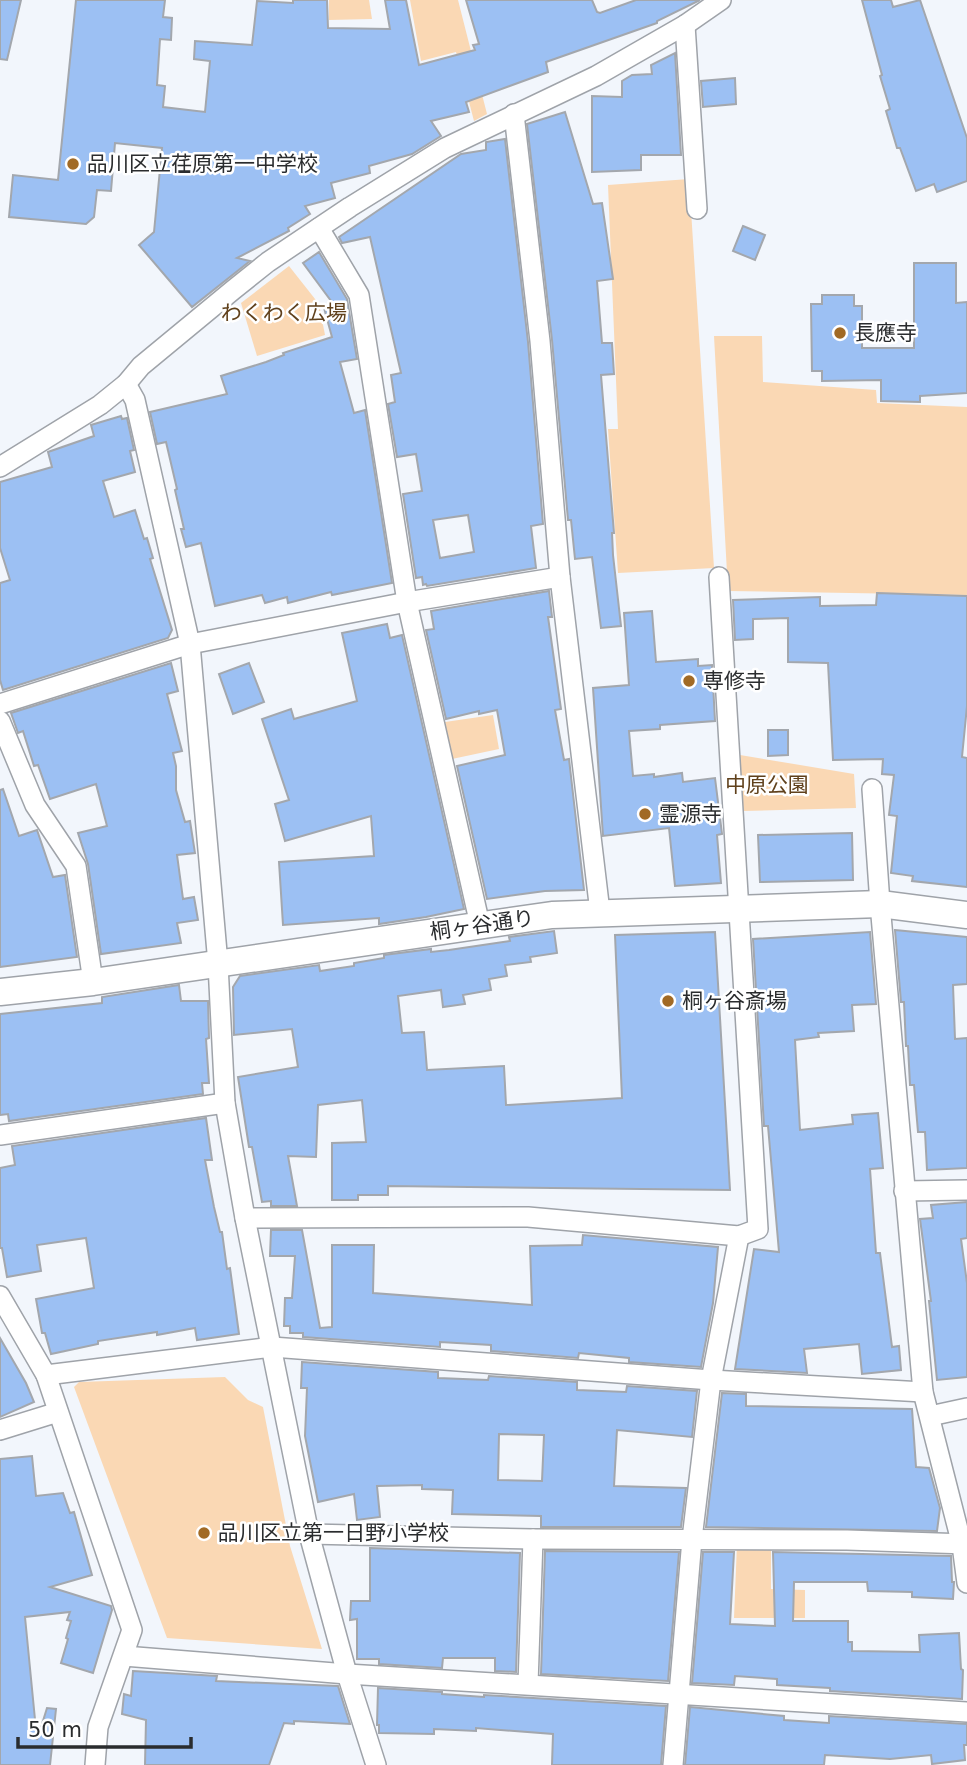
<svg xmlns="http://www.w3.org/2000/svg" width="967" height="1765" font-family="'DejaVu Sans','Noto Sans JP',sans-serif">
	<rect width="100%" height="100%" fill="#f2f6fc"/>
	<!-- green -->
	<g fill="#fad8b4">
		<path d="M329,0H369L372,19L329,20Z"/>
		<path d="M410,0H458L487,114L474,121L456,52L421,61Z"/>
		<path d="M689,179L714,568L618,573L608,429H618L608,185Z"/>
		<path d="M289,266L319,304L325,335L257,356L241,303Z"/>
		<path d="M714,336H762L763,382L876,390L877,403L967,407V595L728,591Z"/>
		<path d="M493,715L499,749L452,759L445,722Z"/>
		<path d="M740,755L854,774L856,808L743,811Z"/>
		<path d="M225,1377L248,1400L263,1407L290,1546L322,1649L167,1638L74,1387L79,1382Z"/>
		<path d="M737,1544H771V1589L805,1590V1618H734Z"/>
	</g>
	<!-- building -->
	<g fill="#9cc0f3" stroke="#a3a7ad" stroke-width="2" fill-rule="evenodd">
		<path d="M0,0H21L7,60L0,59Z"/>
		<path d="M76,0H165L163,17L172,18L171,40L160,39L157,85L165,86L163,107L205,112L210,61L194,59L195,41L252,45L257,1L293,3V0H327L328,28L390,29L385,0H406L419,65L475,50L473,45L479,44L466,0H592L597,12L600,13L636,0H700L657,21V23L546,62L548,72L466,102L469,112L431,121L441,136L412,154L369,166L370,173L331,183L335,198L305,206L310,214L288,228L289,231L237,258L250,261L192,307L139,245L154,232L162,148L115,143L111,191L97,190L94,217L86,224L9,217L13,175L58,180Z"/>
		<path d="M862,0H891L893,7L920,0L967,138V181L937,192L934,184L916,191L900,148H897L886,111L890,109L880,76L882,75Z"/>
		<path d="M675,53L681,155H641V170L592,172V96L622,97V81L632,75L652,74L651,65Z"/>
		<path d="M735,78L736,104L703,107L701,81Z"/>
		<path d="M565,112L593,204L602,203L613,279L597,281L602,343H612L614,374L601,375L614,533H612L613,555L621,626L601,628L592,557L575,559L571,520H568L552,340L527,124Z"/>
		<path d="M505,139L528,342L543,524L531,526L536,568L427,586L426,584L423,585L422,577L416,578L403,494L422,491L416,454L397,457L388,404L395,402L391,375L401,373L370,237L342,243L339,237L461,154L486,150V142ZM468,515L474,552L440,558L433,520Z"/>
		<path d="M743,226L765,235L755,260L733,251Z"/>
		<path d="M319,252L347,299L357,359L340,362L354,413L365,410L392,583L332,595L331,592L288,603L287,597L265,603L262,595L215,606L201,543L186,547L181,529H184L175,490L177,489L166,442L157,444L150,412L227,394L221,376L266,362L284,355L283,353L332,337L324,308L334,305L303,263Z"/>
		<path d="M914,263H956V303L967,302V393L920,396V402L881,401V380L822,381V371H812L811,304H822V295H854V306H862V348H914Z"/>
		<path d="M121,416L122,419L127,418L134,450L130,451L135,472L103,481L114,517L135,510L144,539L147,538L153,558L150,559L172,630L168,638L3,690L0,680V583L10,580L0,548V482L52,467L48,452L94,436L91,425Z"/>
		<path d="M549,591L552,617H548L561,709L555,710L564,760L569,759L584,890L545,891L487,899L457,766L505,755L497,710L479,714V711L446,719L426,630L434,629L431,611Z"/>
		<path d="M877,593L967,596V706L962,757L967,758V887L912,881L913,876L891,873L897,816L889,815L894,775L882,774L883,759L833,760L828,663L788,662V618L753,619V639L735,640L733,600L820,597V606L876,605Z"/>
		<path d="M652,611L656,662L698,659V666L712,665L715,721L660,725V729L629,731L633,776L654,774V777L682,773L683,782L715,778L722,834L717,835L721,883L675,886L669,828L603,836L593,688L629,685L624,613Z"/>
		<path d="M387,624L390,638L402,635L464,909L426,917L379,924V918L283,925L279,862L374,856L371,816L285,841L275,804L289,800L262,719L291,709L294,719L357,701L342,633Z"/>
		<path d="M171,663L178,691L167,694L182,751L173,753L176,766V790L185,822L190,821L195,853L177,855L183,899L194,897L198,920L177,923L181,943L101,954L88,864L78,833L107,826L96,784L50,799L38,765L34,766L23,731L18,733L11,713Z"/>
		<path d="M249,663L264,702L233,714L219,674Z"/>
		<path d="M768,730H788V755L768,756Z"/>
		<path d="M3,789L19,836L37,830L53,877L65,875L77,957L0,967V790Z"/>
		<path d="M852,833L853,880L760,882L758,835Z"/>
		<path d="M895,930L967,937V984L953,985L955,1039L967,1038V1168L927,1170L925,1132H918L914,1085H910L908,1046H906L904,1002H901Z"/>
		<path d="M554,931L557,953L530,957L531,962L505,965L507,976L489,979L491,990L463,995L465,1004L443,1007L441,990L398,996L402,1033L424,1032L427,1070L504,1066L506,1105L622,1098L615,935L715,932L730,1190L388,1186V1195H358V1200H332V1143L366,1142L362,1100L318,1105L316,1157L288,1156L297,1206H271V1201L262,1202L252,1147H249L238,1077L298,1067L292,1029L234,1035L233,987L240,976L319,965L320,971L354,966V963L384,958V955L431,949V952L449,950L510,941L509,937Z"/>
		<path d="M870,932L876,1004L852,1005L854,1031L818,1033L819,1037L795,1040L800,1130L853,1124L852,1115L878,1113L883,1168L870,1169L876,1253H880L892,1347L899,1346L901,1370L862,1374L859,1344L804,1349L807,1373L735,1369L754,1249L779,1252L768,1126H764L753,939Z"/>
		<path d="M179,985L181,1001H208L209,1038L206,1039L209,1083H202L203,1094L9,1121L8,1114L0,1115V1014L102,1003V997Z"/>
		<path d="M206,1118L212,1160H205L214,1207L220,1232H222L227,1269L230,1268L239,1334L197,1340L195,1328L157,1335V1332L98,1341V1344L51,1354L45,1333H42L36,1299L94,1288L86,1238L37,1245L41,1271L7,1277L2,1248H0V1168L15,1165L12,1146Z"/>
		<path d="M967,1202V1238L961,1239L967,1283V1377L937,1380L929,1301H931L920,1219L933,1218L931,1205Z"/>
		<path d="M271,1230H302L320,1328L332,1327V1245H374L373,1293L532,1305L530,1246L582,1245L583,1235L718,1247L713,1303L701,1367L629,1362V1358L579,1353L578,1358L491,1351V1345L440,1342V1347L303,1337V1333H290V1326H284L285,1298H292L295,1256H270Z"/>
		<path d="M0,1338L26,1383L34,1402L0,1417Z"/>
		<path d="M302,1362L438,1372V1378L488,1380L489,1376L577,1382V1390L626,1392L627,1386L697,1391L692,1437L617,1430L614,1486L686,1488L681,1527H541V1516L452,1514L453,1490L422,1489V1485L377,1486L380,1517L357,1520L354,1494L318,1502L305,1436L307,1388H301ZM499,1434L544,1435L542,1481L498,1480Z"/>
		<path d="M722,1393L746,1394V1406L912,1409L916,1467L929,1468L940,1508L937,1531L706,1527Z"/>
		<path d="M32,1456L36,1496L63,1493L70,1513L74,1512L92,1575L50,1587L111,1606L112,1610L93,1673L61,1663L68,1639L66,1638L71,1621L67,1620L70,1612L25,1617L37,1740L47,1708L56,1709L50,1765H0V1459Z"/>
		<path d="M370,1548L520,1553L516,1672L495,1671V1658H443L442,1668L379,1664V1659H357V1619L350,1620L351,1601H370Z"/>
		<path d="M545,1551L679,1552L668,1681L541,1674Z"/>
		<path d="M703,1552H734L730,1624L775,1626L773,1552L951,1556L952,1582H954L953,1599L912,1597V1592L868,1591L867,1582H794L793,1621H848V1642H852V1651L920,1652L919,1635L959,1633L961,1669L963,1670L962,1699L830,1691V1688L777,1685V1679L735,1676L734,1685L692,1683Z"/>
		<path d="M133,1671L217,1676L216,1681L338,1686L350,1724L294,1721V1724L284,1723L269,1765H145L146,1720L122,1714L124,1694L131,1696Z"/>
		<path d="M378,1688L442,1692V1694L484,1697V1695L666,1706L661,1765H552L553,1734L476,1728V1731L434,1729V1734L379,1733V1725H377Z"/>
		<path d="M690,1707L784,1716V1720L829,1723V1716L967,1724V1745H964L965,1760L932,1764L931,1755L890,1759L825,1755L824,1765H685Z"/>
	</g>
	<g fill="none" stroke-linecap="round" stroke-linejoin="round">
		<!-- street casing -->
		<g stroke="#9fa3a9" stroke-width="22">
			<g id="street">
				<path d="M685,25L697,209"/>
				<path d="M514,114L540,341L560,577L600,912"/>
				<path d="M319,228L359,295L407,602L480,925"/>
				<path d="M126,384L135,400L190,644L218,964L225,1103L245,1218L309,1534L347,1674L376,1765"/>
				<path d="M0,467L100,405L126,384L141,366L233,290L268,262L350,207L445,148L596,76L685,25L721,0"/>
				<path d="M0,704L190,644L407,602L560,577"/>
				<path d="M0,721L35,805L76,866L93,982"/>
				<path d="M872,789L880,904L923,1392L962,1545L967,1583"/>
				<path d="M0,1135L225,1103"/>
				<path d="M904,1191L967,1190"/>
				<path d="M245,1218L528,1217L739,1236L758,1229L719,577"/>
				<path d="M0,1296L46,1375L132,1630L98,1727L95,1765"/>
				<path d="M46,1375L272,1347L711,1380L923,1392"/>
				<path d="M930,1416L967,1408"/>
				<path d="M0,1430L58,1412"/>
				<path d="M309,1534L533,1539L847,1540L967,1544"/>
				<path d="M124,1656L347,1674L967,1712"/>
				<path d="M528,1684L533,1539"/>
				<path d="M673,1765L692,1539L711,1380L739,1236"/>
			</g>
		</g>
		<!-- secondary casing -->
		<g stroke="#9fa3a9" stroke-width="29">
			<path id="secondary" d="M0,992L93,982L552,915L880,904L967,915"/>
		</g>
		<!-- street -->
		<use href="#street" stroke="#fff" stroke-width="19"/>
		<!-- secondary -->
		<use href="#secondary" stroke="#fff" stroke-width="26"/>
	</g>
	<!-- markers -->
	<g fill="#a16a25" stroke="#fff" stroke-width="2.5">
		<circle cx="73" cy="164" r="7"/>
		<circle cx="840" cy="333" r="7"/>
		<circle cx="689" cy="681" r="7"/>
		<circle cx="645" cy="814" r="7"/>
		<circle cx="668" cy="1001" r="7"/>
		<circle cx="204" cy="1533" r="7"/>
	</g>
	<g text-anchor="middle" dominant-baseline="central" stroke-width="5" stroke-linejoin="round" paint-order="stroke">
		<!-- poi labels -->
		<g font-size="21" fill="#2a2c2e" stroke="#fff" text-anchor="start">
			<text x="87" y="164">品川区立荏原第一中学校</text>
			<text x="854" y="333">長應寺</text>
			<text x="703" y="681">専修寺</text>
			<text x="659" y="814">霊源寺</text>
			<text x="682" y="1001">桐ヶ谷斎場</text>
			<text x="218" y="1533">品川区立第一日野小学校</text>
		</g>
		<!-- park labels -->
		<g font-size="21" fill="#60411c" stroke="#fff">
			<text x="284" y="313">わくわく広場</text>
			<text x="767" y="785">中原公園</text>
		</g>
		<!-- street labels -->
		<g font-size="21" fill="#2a2c2e" stroke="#fff">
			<text transform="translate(482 925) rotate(-8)">桐ヶ谷通り</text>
		</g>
	</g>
	<!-- scale -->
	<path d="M18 1737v10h173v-10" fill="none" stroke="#2a2c2e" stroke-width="3.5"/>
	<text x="28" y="1737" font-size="21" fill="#2a2c2e" stroke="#ffffff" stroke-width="5" paint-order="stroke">50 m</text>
</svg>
